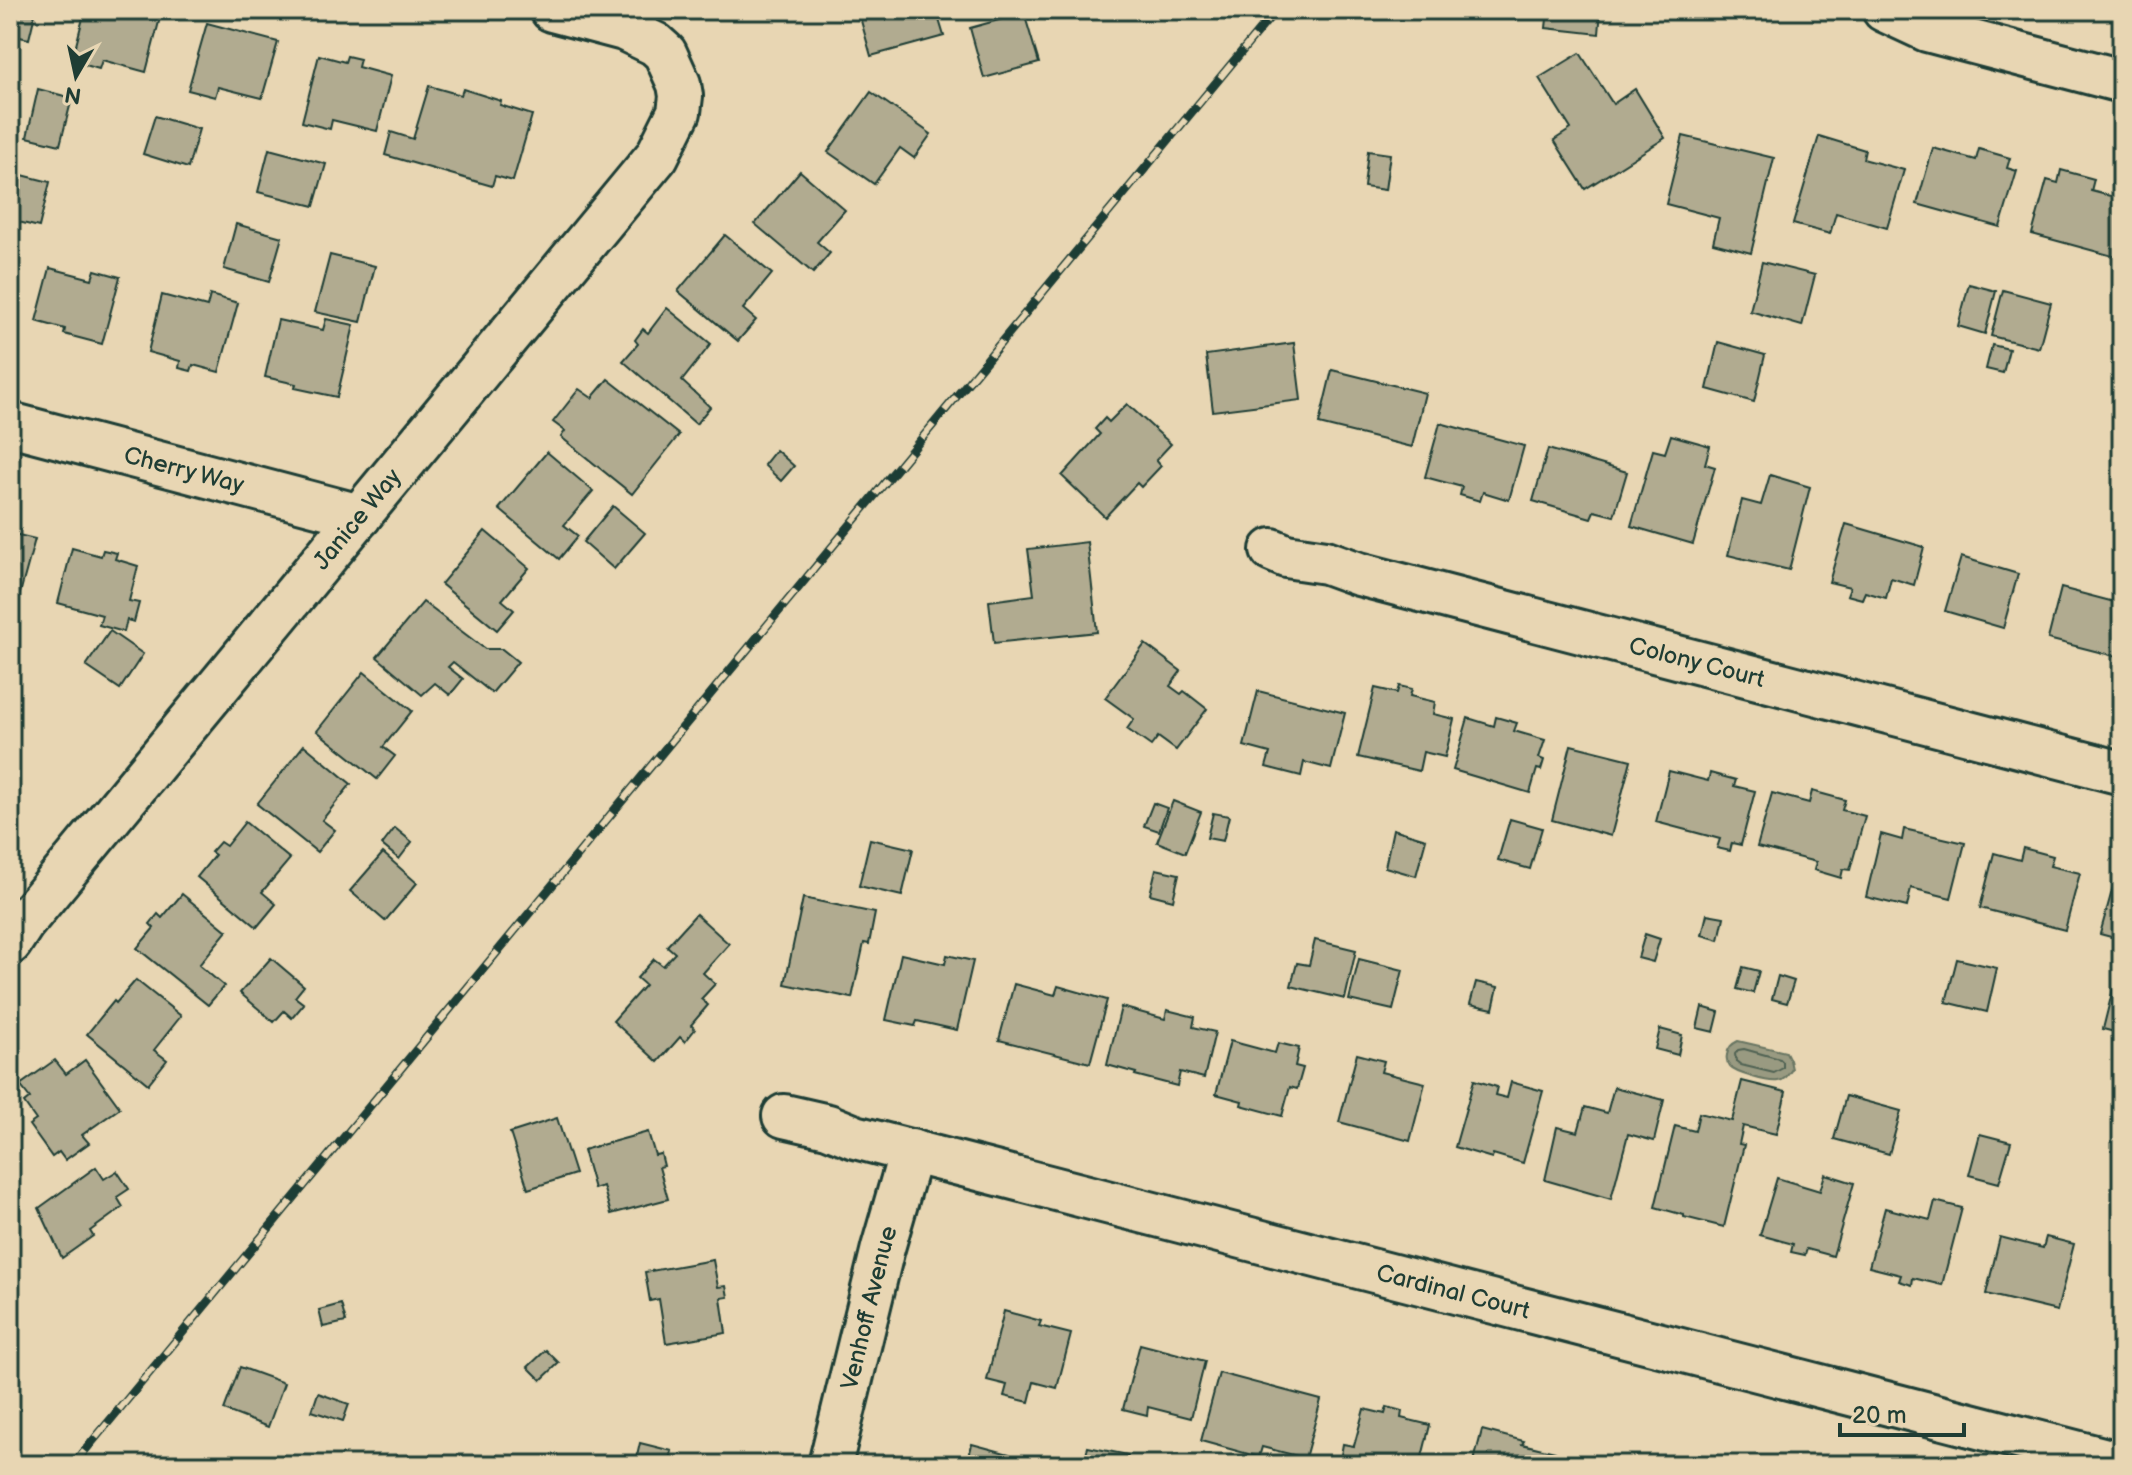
<svg xmlns="http://www.w3.org/2000/svg" width="2132" height="1475" font-family="'Balsamiq Sans',sans-serif">
	<rect width="100%" height="100%" fill="#e8d6b3"/>
	<filter id="ink" filterUnits="userSpaceOnUse"><feTurbulence type="fractalNoise" baseFrequency=".0125" numOctaves="2"/><feDisplacementMap in="SourceGraphic" scale="16" xChannelSelector="R" yChannelSelector="G"/><feConvolveMatrix kernelMatrix="1 2 1 2 8 2 1 2 1" color-interpolation-filters="sRGB"/></filter>
	<g filter="url(#ink)">
		<!-- water -->
		<path fill="#999a81" stroke="#687562" stroke-width="2" d="M1738,1041L1786,1052L1790,1060L1792,1069C1788,1075 1785,1080 1778,1081C1769,1083 1735,1073 1730,1067C1727,1063 1726,1059 1727,1055C1728,1047 1732,1044 1738,1041Z"/>
		<g fill="none" stroke-linecap="round" stroke-linejoin="round">
			<!-- shore -->
			<path stroke="#506253" stroke-width="2" d="M1744,1049L1780,1059L1783,1062V1068L1774,1073L1741,1065L1736,1061L1735,1054L1738,1050Z"/>
		</g>
		<!-- building -->
		<g fill="#b1ab90" stroke="#1f3d34" stroke-width="2">
			<path d="M10,10H36L29,39L10,35Z"/>
			<path d="M85,10H146L161,14L146,72L102,60L99,69L72,61Z"/>
			<path d="M858,10H921L922,17L937,13L944,36L871,56Z"/>
			<path d="M1548,10H1601L1599,34L1546,28Z"/>
			<path d="M1024,13L1039,63L984,78L970,28Z"/>
			<path d="M207,23L278,42L262,98L218,87L215,97L188,90Z"/>
			<path d="M1580,53L1613,104L1635,89L1665,138L1585,189L1554,140L1571,129L1539,78Z"/>
			<path d="M319,55L345,62L347,56L360,59L358,67L391,76L377,131L332,120L330,129L302,122Z"/>
			<path d="M429,86L461,95L463,89L501,101L500,105L532,115L513,181L495,176L492,186L385,155L391,132L413,139Z"/>
			<path d="M38,89L72,98L60,145L27,137Z"/>
			<path d="M871,92L931,134L914,158L900,148L874,184L828,152Z"/>
			<path d="M155,116L199,129L188,168L143,154Z"/>
			<path d="M1683,136L1774,158L1751,253L1713,243L1719,218L1666,204Z"/>
			<path d="M1819,136L1865,150L1863,159L1904,170L1887,228L1836,213L1830,234L1793,224Z"/>
			<path d="M1933,148L1976,160L1979,149L2010,158L2007,168L2017,171L2000,227L1917,204Z"/>
			<path d="M269,149L326,164L314,206L258,192Z"/>
			<path d="M1368,151L1390,154L1385,190L1364,187Z"/>
			<path d="M2061,170L2094,179L2091,191L2122,199V251L2120,258L2032,234L2047,180L2058,183Z"/>
			<path d="M800,171L845,210L817,242L830,253L813,273L755,224Z"/>
			<path d="M10,172L50,182L39,227L10,220Z"/>
			<path d="M236,224L282,237L269,282L224,269Z"/>
			<path d="M725,235L772,274L743,309L756,320L738,341L678,291Z"/>
			<path d="M330,255L375,266L361,322L315,312Z"/>
			<path d="M1762,262L1815,275L1802,326L1750,311Z"/>
			<path d="M50,268L92,279L95,270L120,277L102,344L64,334L65,329L36,321Z"/>
			<path d="M1969,284L1996,291L1985,334L1958,326Z"/>
			<path d="M2003,290L2051,303L2039,348L1991,336Z"/>
			<path d="M162,295L207,307L210,295L238,303L219,372L193,365L191,371L179,368L180,361L148,352Z"/>
			<path d="M667,308L711,344L682,381L710,407L696,424L623,361L638,344L635,340L643,329L648,333Z"/>
			<path d="M326,319L354,325L337,397L295,388L296,384L265,377L278,320L323,330Z"/>
			<path d="M1718,342L1765,355L1754,402L1707,389Z"/>
			<path d="M1294,343L1301,400L1213,411L1206,355Z"/>
			<path d="M1992,345L2009,349L2003,373L1986,369Z"/>
			<path d="M1332,370L1425,393L1412,447L1319,424Z"/>
			<path d="M608,379L679,435L632,494L561,437L565,431L553,422L579,389L592,398Z"/>
			<path d="M1127,404L1171,444L1156,460L1161,466L1141,487L1137,483L1105,517L1062,476L1100,434L1095,429L1105,418L1109,422Z"/>
			<path d="M1440,423L1524,446L1509,500L1483,492L1480,501L1460,495L1462,487L1425,477Z"/>
			<path d="M1671,435L1710,446L1705,464L1715,467L1693,544L1631,526L1653,450L1665,453Z"/>
			<path d="M1548,449L1627,472L1614,516L1594,511L1591,518L1533,501Z"/>
			<path d="M776,450L794,466L781,481L764,465Z"/>
			<path d="M547,452L593,491L564,525L578,536L559,559L499,509Z"/>
			<path d="M1770,475L1810,487L1789,570L1728,555L1742,500L1761,505Z"/>
			<path d="M613,506L645,533L614,569L583,542Z"/>
			<path d="M1846,524L1924,547L1914,585L1891,578L1886,598L1865,592L1862,599L1847,595L1850,587L1829,582Z"/>
			<path d="M485,531L529,568L502,600L514,610L497,630L441,584Z"/>
			<path d="M10,533L35,539L19,597L10,594Z"/>
			<path d="M1087,542L1097,632L994,643L989,601L1034,595L1028,549Z"/>
			<path d="M72,548L101,556L103,550L117,553L115,559L138,566L129,601L139,603L134,622L127,620L124,632L99,625L102,615L58,603Z"/>
			<path d="M1961,557L2018,574L2003,628L1945,611Z"/>
			<path d="M2061,588L2122,604V658L2048,639Z"/>
			<path d="M423,602L485,649H502L518,662L492,693L453,662L448,667L463,679L450,695L435,683L422,695L377,657Z"/>
			<path d="M110,631L143,654L120,689L86,666Z"/>
			<path d="M1145,644L1181,671L1170,686L1181,694L1184,691L1207,709L1176,750L1158,737L1151,746L1127,729L1134,719L1105,698Z"/>
			<path d="M364,672L412,711L383,747L395,756L377,779L317,731Z"/>
			<path d="M1399,686L1412,689L1410,696L1435,702L1433,714L1454,719L1445,757L1423,752L1419,771L1358,757L1375,688L1397,693Z"/>
			<path d="M1258,691L1345,713L1331,769L1304,762L1301,776L1266,767L1270,753L1244,746Z"/>
			<path d="M1496,717L1517,723L1514,731L1545,740L1539,758L1544,760L1541,770L1537,769L1530,793L1453,770L1468,718L1494,726Z"/>
			<path d="M304,745L351,784L322,820L335,830L317,852L257,804Z"/>
			<path d="M1571,745L1631,760L1611,836L1552,820Z"/>
			<path d="M1669,771L1708,781L1710,773L1736,780L1734,786L1755,791L1741,845L1732,843L1730,851L1717,848L1720,839L1656,822Z"/>
			<path d="M1812,791L1845,800L1842,810L1865,816L1850,870L1843,869L1841,878L1814,870L1816,862L1757,847L1772,793L1809,803Z"/>
			<path d="M1173,801L1201,812L1185,853L1157,842Z"/>
			<path d="M1153,803L1167,808L1159,831L1144,826Z"/>
			<path d="M1213,813L1229,816L1223,841L1207,838Z"/>
			<path d="M1510,819L1542,828L1530,869L1498,860Z"/>
			<path d="M245,822L290,859L262,892L276,904L257,927L197,877L215,855L211,852L220,842L226,846Z"/>
			<path d="M395,828L412,842L399,859L382,845Z"/>
			<path d="M1393,829L1426,839L1416,876L1385,867Z"/>
			<path d="M1904,829L1965,843L1951,898L1911,888L1907,907L1866,897L1881,834L1902,840Z"/>
			<path d="M870,839L913,849L902,896L859,886Z"/>
			<path d="M2023,848L2053,856L2050,866L2080,873L2065,930L1980,908L1994,853L2020,860Z"/>
			<path d="M383,853L417,883L385,921L350,891Z"/>
			<path d="M1156,869L1179,874L1173,900L1150,894Z"/>
			<path d="M2115,880L2122,882V940L2100,934Z"/>
			<path d="M182,894L227,931L199,965L224,986L208,1005L137,948L154,928L150,924L158,914L162,918Z"/>
			<path d="M803,898L875,913L869,944L864,943L852,998L785,984Z"/>
			<path d="M696,914L729,944L703,973L715,984L701,999L708,1005L691,1025L695,1029L685,1042L680,1037L658,1062L613,1021L645,985L637,978L654,959L663,966L675,953L667,946Z"/>
			<path d="M1707,914L1724,917L1719,940L1702,935Z"/>
			<path d="M1645,934L1660,939L1653,962L1638,958Z"/>
			<path d="M1315,940L1356,950L1345,999L1291,986L1297,963L1309,965Z"/>
			<path d="M901,954L945,964L947,955L973,961L957,1030L917,1021L915,1026L886,1020Z"/>
			<path d="M271,958L304,986L295,997L304,1004L292,1018L284,1011L274,1022L240,993Z"/>
			<path d="M1359,959L1403,970L1393,1010L1349,1000Z"/>
			<path d="M1957,959L1997,968L1987,1012L1946,1002Z"/>
			<path d="M1743,967L1759,971L1753,993L1737,989Z"/>
			<path d="M1778,976L1794,981L1787,1003L1772,999Z"/>
			<path d="M136,980L181,1016L154,1050L167,1060L148,1084L87,1034L114,1001L116,1003Z"/>
			<path d="M1476,982L1498,987L1493,1009L1470,1004Z"/>
			<path d="M1014,984L1055,995L1058,986L1107,1000L1090,1063L999,1040Z"/>
			<path d="M2113,989L2122,992V1034L2103,1029Z"/>
			<path d="M1121,1007L1165,1019L1167,1010L1195,1017L1193,1027L1215,1032L1204,1078L1180,1072L1177,1086L1135,1075L1136,1073L1107,1065Z"/>
			<path d="M1702,1007L1719,1012L1714,1032L1697,1028Z"/>
			<path d="M1660,1029L1682,1035L1678,1055L1655,1049Z"/>
			<path d="M1230,1041L1275,1053L1278,1043L1299,1048L1295,1066L1303,1068L1297,1089L1290,1087L1282,1116L1241,1105L1242,1101L1216,1094Z"/>
			<path d="M1357,1054L1384,1061L1381,1072L1425,1083L1410,1141L1339,1122Z"/>
			<path d="M55,1060L66,1074L85,1060L120,1108L82,1135L89,1143L65,1160L59,1152L52,1157L29,1125L36,1120L24,1103L30,1098L20,1085Z"/>
			<path d="M1474,1080L1497,1087L1495,1095L1507,1098L1511,1082L1543,1091L1523,1163L1493,1154L1492,1158L1455,1147Z"/>
			<path d="M1742,1081L1786,1092L1776,1134L1743,1126L1739,1144L1744,1145L1724,1227L1684,1217V1215L1655,1207L1675,1126L1695,1131L1699,1113L1732,1121Z"/>
			<path d="M1614,1087L1664,1100L1654,1141L1628,1134L1611,1199L1545,1180L1557,1127L1578,1132L1585,1107L1607,1113Z"/>
			<path d="M1846,1096L1901,1111L1889,1154L1834,1139Z"/>
			<path d="M557,1118L575,1174L528,1189L510,1133Z"/>
			<path d="M648,1132L655,1155L661,1154L664,1166L659,1167L668,1199L611,1214L603,1186L594,1189L583,1150Z"/>
			<path d="M1980,1134L2011,1142L1999,1183L1969,1175Z"/>
			<path d="M96,1167L104,1179L117,1171L129,1189L117,1197L123,1207L90,1231L93,1236L62,1258L39,1208Z"/>
			<path d="M1825,1174L1854,1183L1833,1256L1807,1249L1805,1255L1791,1252L1793,1244L1760,1235L1777,1178L1820,1191Z"/>
			<path d="M1935,1201L1962,1208L1942,1285L1913,1278L1912,1285L1899,1281L1901,1275L1869,1267L1885,1208L1930,1220Z"/>
			<path d="M2000,1237L2043,1248L2046,1237L2074,1244L2057,1311L1986,1294Z"/>
			<path d="M713,1260L718,1287L726,1286L728,1297L721,1298L726,1333L666,1343L659,1299L650,1301L645,1272Z"/>
			<path d="M341,1304L346,1322L323,1327L319,1310Z"/>
			<path d="M1004,1311L1041,1321L1039,1326L1071,1334L1057,1388L1034,1382L1029,1402L1004,1396L1007,1385L987,1380Z"/>
			<path d="M1140,1344L1205,1361L1191,1418L1148,1407L1147,1415L1123,1409Z"/>
			<path d="M546,1350L559,1363L541,1380L528,1367Z"/>
			<path d="M240,1367L284,1383L268,1427L224,1410Z"/>
			<path d="M1219,1373L1321,1400L1305,1458L1262,1447L1259,1457L1201,1441Z"/>
			<path d="M318,1393L349,1404L343,1421L312,1411Z"/>
			<path d="M1387,1407L1402,1411L1401,1418L1430,1425L1420,1465H1348L1350,1457L1341,1455L1343,1444L1354,1446L1364,1409L1385,1414Z"/>
			<path d="M1482,1430L1524,1441L1522,1444L1555,1452L1552,1465H1473Z"/>
			<path d="M640,1443L672,1451L669,1465H635Z"/>
			<path d="M972,1444L1009,1454L1007,1465H967Z"/>
			<path d="M1088,1447L1128,1455L1126,1465H1083Z"/>
		</g>
		<g fill="none" stroke-linecap="round" stroke-linejoin="round">
			<!-- minor casing -->
			<g stroke="#1f3d34" stroke-width="48">
				<g id="minor">
					<path d="M1884,10L1927,30L2122,81"/>
					<path id="s1" d="M10,424L360,516"/>
					<path id="s2" d="M1272,550L1286,556L1326,562L1359,574L2122,773"/>
					<path id="s3" d="M10,943L23,923L657,156L679,112L681,96L679,84L665,53L655,44L624,29L552,10"/>
					<path id="s4" d="M784,1116L828,1126L855,1137L2122,1464"/>
					<path id="s5" d="M830,1465L883,1248L911,1151"/>
				</g>
			</g>
			<!-- minor -->
			<use href="#minor" stroke="#e8d6b3" stroke-width="42"/>
			<!-- rail casing -->
			<g stroke="#1f3d34" stroke-width="9">
				<path id="rail" d="M73,1465L1276,10"/>
			</g>
			<!-- rail -->
			<use href="#rail" stroke="#e8d6b3" stroke-width="6" stroke-dasharray="18" stroke-linecap="butt"/>
		</g>
	</g>
	<g text-anchor="middle" dominant-baseline="central" stroke-width="7" stroke-linejoin="round" paint-order="stroke">
		<!-- street labels -->
		<g font-size="24" fill="#1f3d34" stroke="#e8d6b3">
			<text stroke="none"><textPath href="#s1" startOffset="180">Cherry Way</textPath></text>
			<text stroke="none"><textPath href="#s3" startOffset="548">Janice Way</textPath></text>
			<text stroke="none"><textPath href="#s2" startOffset="440">Colony Court</textPath></text>
			<text stroke="none"><textPath href="#s4" startOffset="692">Cardinal Court</textPath></text>
			<text stroke="none"><textPath href="#s5" startOffset="162">Venhoff Avenue</textPath></text>
		</g>
	</g>
	<!-- margin -->
	<rect width="2132" height="1475" fill="none" stroke="#e8d6b3" stroke-width="40"/>
	<rect x="20" y="20" width="2092" height="1435" fill="none" stroke="#1f3d34" stroke-width="3" filter="url(#ink)"/>
	<!-- north arrow -->
	<g transform="translate(76 76) rotate(189)" stroke="#e8d6b3" stroke-width="6" paint-order="stroke">
	<path d="M0-6L14 30L0 20L-14 30Z" fill="#1f3d34"/>
	<text y="-12" font-size="22" font-weight="bold" text-anchor="middle" fill="#1f3d34">N</text>
	</g>
	<!-- scale -->
	<path d="M1840 1423v12h124v-12" fill="none" stroke="#1f3d34" stroke-width="4"/>
	<text x="1852" y="1423" font-size="24" fill="#1f3d34" stroke="#e8d6b3" stroke-width="6" paint-order="stroke">20 m</text>
</svg>
